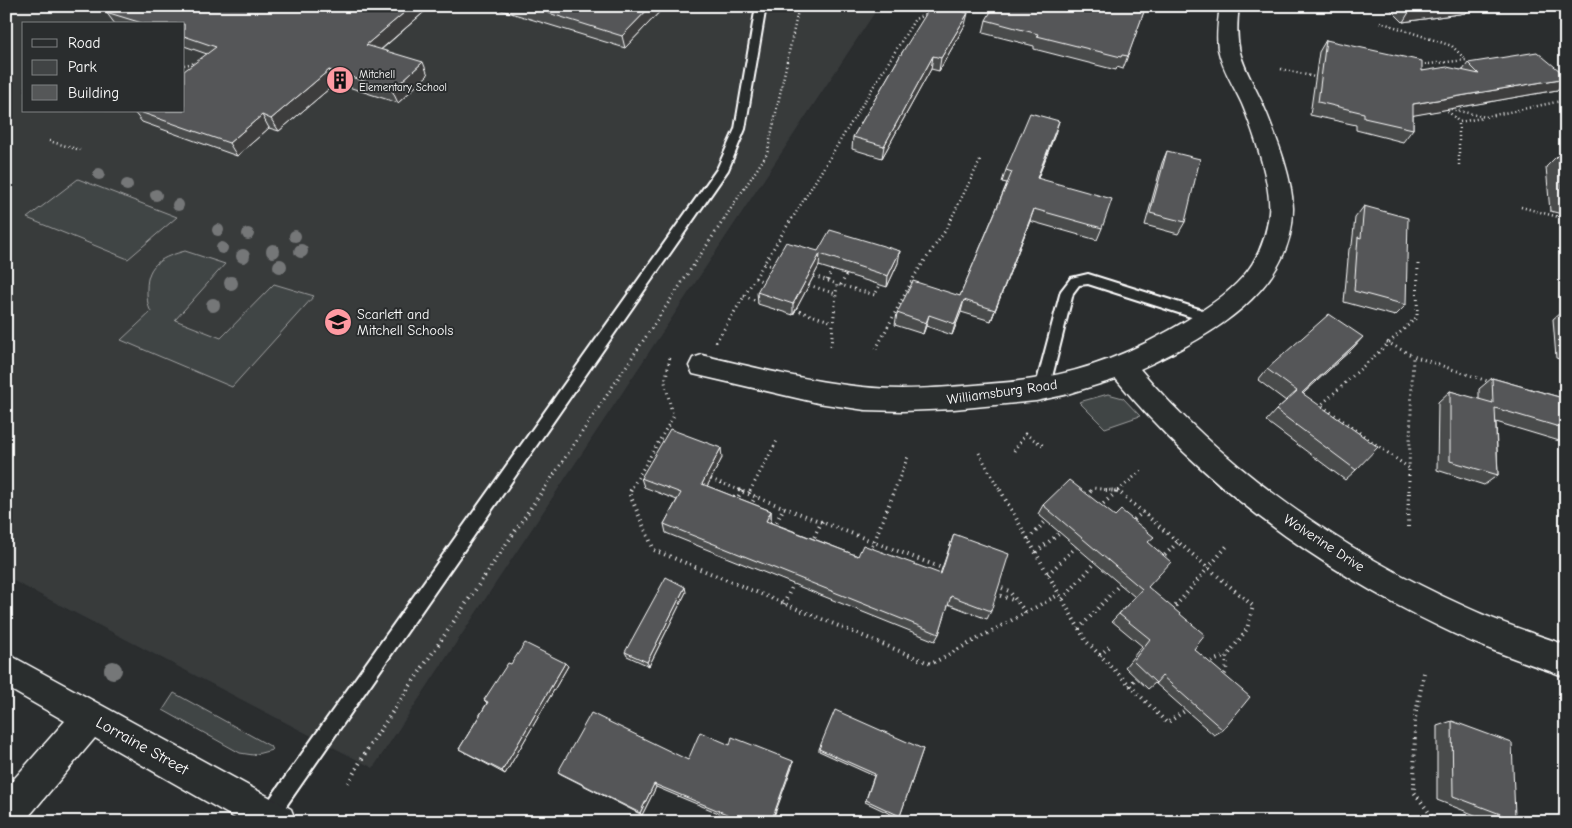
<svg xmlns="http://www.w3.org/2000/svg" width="1572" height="828" font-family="'Comic Neue',sans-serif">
	<rect width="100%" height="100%" fill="#2a2d2e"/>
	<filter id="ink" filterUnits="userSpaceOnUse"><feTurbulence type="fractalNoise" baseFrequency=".02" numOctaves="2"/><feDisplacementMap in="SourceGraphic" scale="10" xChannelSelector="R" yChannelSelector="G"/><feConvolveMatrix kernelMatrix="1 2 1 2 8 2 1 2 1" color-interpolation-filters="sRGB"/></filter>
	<g filter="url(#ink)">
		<!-- built -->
		<path fill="#373a3b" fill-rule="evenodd" d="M6,6H879L373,768L6,577ZM24,24H184V111H24Z"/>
		<!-- green -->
		<g fill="#414445" stroke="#a0a2a2">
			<path d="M78,179L177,217L128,259L27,218Z"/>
			<path d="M185,251L225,264L175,320L221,338L274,284L314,296L232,387L121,340L151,312C147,304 147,298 147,289C147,263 163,257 185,251Z"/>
			<path d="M1108,394L1123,398L1140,416L1105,428L1079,402Z"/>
			<path d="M174,693L270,746L272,750L253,755L240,753L163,710Z"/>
		</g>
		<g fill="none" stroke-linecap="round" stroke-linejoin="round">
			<!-- lane casing -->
			<g stroke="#fff" stroke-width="4">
				<g id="lane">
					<path d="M756,6H766L745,129L728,170L275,822H261L259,816L262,810L717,169L735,129Z"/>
					<path d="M1088,274L1215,314L1216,318L1215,322L1210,323L1088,284L1079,285L1073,293L1049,389L1047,393L1042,395L1037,393L1035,389L1061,291L1071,278Z"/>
				</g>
			</g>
			<!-- street casing -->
			<g stroke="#fff" stroke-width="3">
				<g id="street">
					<path d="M1220,6H1239C1232,59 1248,68 1267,114C1278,142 1292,177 1293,208C1294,292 1205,339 1140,369C1225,470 1346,553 1466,607C1498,622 1532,633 1566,645V677C1524,662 1482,648 1442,628C1318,568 1204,486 1116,379L1064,395L1036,401L954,409L902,411L865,410L818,403L693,374L689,366L693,358L702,355C755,368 808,381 863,387C900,391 938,388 975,385C996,383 1018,382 1039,378C1092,370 1141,348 1187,320C1232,292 1263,269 1269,213C1272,186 1253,130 1242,104C1234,86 1222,69 1218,49C1216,35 1218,20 1220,6Z"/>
					<path d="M6,653L291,809L296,822H242L95,738L24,822H6V788L65,721L6,687Z"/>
				</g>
			</g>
			<!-- path-far2 -->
			<g stroke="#fff" stroke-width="2.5" stroke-dasharray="1 3" stroke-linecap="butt">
				<path d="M957,11L965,6"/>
				<path d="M1380,22L1452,46L1466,60L1419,65"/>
				<path d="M184,65L196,63"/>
				<path d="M1281,69L1319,78"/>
				<path d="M1445,108L1459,122"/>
				<path d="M1447,108L1485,117L1566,100"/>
				<path d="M49,141L80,150"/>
				<path d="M1459,165V122L1482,118"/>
				<path d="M1521,207L1566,219"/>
				<path d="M724,219L767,154L799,6"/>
				<path d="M792,219L915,19L930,13"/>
				<path d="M951,219L981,159"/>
			</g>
			<!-- path-far1 -->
			<g stroke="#fff" stroke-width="3" stroke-dasharray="1 4" stroke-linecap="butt">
				<path d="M1562,218L1566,219"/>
				<path d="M764,264L775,267"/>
				<path d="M1418,264L1417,317L1321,405L1409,468L1413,356L1490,382"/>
				<path d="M814,276L837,284"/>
				<path d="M755,278L766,283"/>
				<path d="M827,280L832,270"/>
				<path d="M809,285L836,294"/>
				<path d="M841,285L846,275"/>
				<path d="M744,296L759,302"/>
				<path d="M795,310L833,322"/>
				<path d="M716,342L792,218"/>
				<path d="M1387,342L1413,356"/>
				<path d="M831,346L837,284L875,295L880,285"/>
				<path d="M876,349L915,275L945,231L952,218"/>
				<path d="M1014,451L1025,434L1044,446"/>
				<path d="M979,453L1000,491"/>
				<path d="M711,479L742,491"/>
				<path d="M543,491L725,218"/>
				<path d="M630,491L673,417L665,382L670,357"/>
				<path d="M750,491L778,439"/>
				<path d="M894,491L909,454"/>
				<path d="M1091,491L1093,488L1116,491"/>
				<path d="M1118,491L1142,470"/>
				<path d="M1409,491V468"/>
			</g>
			<!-- path -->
			<g stroke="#fff" stroke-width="4" stroke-dasharray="1 4.5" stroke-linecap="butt">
				<path d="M631,490L629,493L654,550L931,664L1060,594"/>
				<path d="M738,490L942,568"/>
				<path d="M1000,490L1086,641L1167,723L1186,710"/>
				<path d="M1106,490L1118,491L1253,606L1247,629L1227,656L1226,672L1222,678"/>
				<path d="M749,493L751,490"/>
				<path d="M1086,496L1092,490"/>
				<path d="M736,501L742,490"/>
				<path d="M750,506L756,496"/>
				<path d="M1099,507L1119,490"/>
				<path d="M1130,523L1143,512"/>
				<path d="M774,527L784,507"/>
				<path d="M1408,527L1409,490"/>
				<path d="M1028,539L1046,521"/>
				<path d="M812,542L822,521"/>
				<path d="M870,551L895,490"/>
				<path d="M1036,552L1060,533"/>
				<path d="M1161,559L1178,542"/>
				<path d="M1048,574L1076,547"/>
				<path d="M997,586L1009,591L1026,613"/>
				<path d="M995,594L1016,601"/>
				<path d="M1063,599L1095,563"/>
				<path d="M784,604L794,582"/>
				<path d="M1172,610L1227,546"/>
				<path d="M1079,629L1120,584"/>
				<path d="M1100,655L1109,647"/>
				<path d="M1206,663L1227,656"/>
				<path d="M1424,673L1415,718L1414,792L1436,822"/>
				<path d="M1130,686L1136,678"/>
				<path d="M348,783L370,745L543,490"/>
			</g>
			<!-- lane -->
			<use href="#lane" fill="#2a2d2e" fill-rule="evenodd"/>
			<!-- street -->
			<use href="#street" fill="#2a2d2e" fill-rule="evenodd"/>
		</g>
		<!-- trees -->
		<g fill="#757778">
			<circle cx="99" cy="174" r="6"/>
			<circle cx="127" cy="185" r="6"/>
			<circle cx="156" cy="195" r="6"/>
			<circle cx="178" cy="205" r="6"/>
			<circle cx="218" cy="230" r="6"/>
			<circle cx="248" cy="234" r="6"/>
			<circle cx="295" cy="236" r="6"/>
			<circle cx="222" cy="248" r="6"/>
			<circle cx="273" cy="251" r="7"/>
			<circle cx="301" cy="251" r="7"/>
			<circle cx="243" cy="256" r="7"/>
			<circle cx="280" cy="266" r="7"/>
			<circle cx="231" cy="283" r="7"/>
			<circle cx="213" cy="305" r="7"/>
			<circle cx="113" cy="670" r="9"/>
		</g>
		<!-- wall -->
		<g fill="#494b4c" stroke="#fff">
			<path d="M115,6H431L381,50L428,75L398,103L336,83L279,131L269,128L237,156L142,122L133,111H184L207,54L184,46V24H115L106,12Z"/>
			<path d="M488,6H665L625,48Z"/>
			<path d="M1146,6L1123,69L1117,67L1116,70L1034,49V46L983,33L986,20Z"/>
			<path d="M1387,6H1471L1466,13L1403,22Z"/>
			<path d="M965,25L939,71L931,69L882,158L852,149L853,137L903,51Z"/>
			<path d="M1326,40L1422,71L1463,70L1468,63L1557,90L1413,115V129L1403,142L1356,130V125L1310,115L1319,52Z"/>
			<path d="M1055,134L1038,178L1102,228L1097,240L1030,221L991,321L961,312L952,335L926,326L923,334L895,325L897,313L960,296L1007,183L1002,182L1006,170Z"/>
			<path d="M1167,151L1185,222L1178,234L1145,225L1162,163Z"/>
			<path d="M1558,155L1566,157V215L1550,211L1546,167Z"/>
			<path d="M1364,206L1406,305L1395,316L1344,302L1349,249L1352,245L1355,218Z"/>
			<path d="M818,251L898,263L887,287L819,266L793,315L758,304L757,292Z"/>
			<path d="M1566,308V361L1556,358L1553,319Z"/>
			<path d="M1353,348L1303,393L1356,470L1345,480L1266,421L1276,410L1286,401L1258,380L1267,369Z"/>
			<path d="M1492,378L1566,399V443L1496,422L1498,475L1484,485L1437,470L1438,402L1450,391L1479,400V389Z"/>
			<path d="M722,458L707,486L771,511V520L770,522L858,556L940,574L954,534L991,611L987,619L948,604L939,634L935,641L666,533L664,524L677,500L644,487L641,478Z"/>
			<path d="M1043,505L1148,543V587L1194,649L1223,730L1214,735L1155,683L1148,689L1125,667L1142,646L1112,621L1135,597L1038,514Z"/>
			<path d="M686,592L649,666L627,656L625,652Z"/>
			<path d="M511,664L568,666L505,774L459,749L487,703L484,700Z"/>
			<path d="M1452,721L1515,816L1531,822H1485V819L1437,800V726Z"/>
			<path d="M730,745L793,764L728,817L656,787L642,815L561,774L558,772L688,760Z"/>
			<path d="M819,749H923L900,816L899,818L865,802L874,776L819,751Z"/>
		</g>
		<!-- shaded-wall -->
		<g fill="#3c3d3e" stroke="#fff">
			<path d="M412,6H431L371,58L366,45Z"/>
			<path d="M651,6H665L625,48L622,36Z"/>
			<path d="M1434,6H1471L1466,13L1403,22L1411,9Z"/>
			<path d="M968,13L965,25L939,71L941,58Z"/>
			<path d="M933,56L931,69L882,158L884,146Z"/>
			<path d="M423,62L428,75L398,103L392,90Z"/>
			<path d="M329,70L336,83L279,131L271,119Z"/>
			<path d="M1566,78V80L1557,90L1404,117L1413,104Z"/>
			<path d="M262,115L269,128L237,156L229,143Z"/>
			<path d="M1059,121L1055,134L1033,190L1037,178Z"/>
			<path d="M1034,209L1030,221L991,321L995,310Z"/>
			<path d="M900,251L898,263L887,287L888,276Z"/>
			<path d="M820,254L819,266L793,315V304Z"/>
			<path d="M964,300L961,312L952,335L955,324Z"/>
			<path d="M929,315L926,326L923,334L926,323Z"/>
			<path d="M1363,337L1353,348L1293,403L1302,393Z"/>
			<path d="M721,448L722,458L703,494L702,484Z"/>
			<path d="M771,511V520L767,530L766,521Z"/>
			<path d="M685,587L686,592L649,666L647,662Z"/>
			<path d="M565,663L568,666L505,774L502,771Z"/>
			<path d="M793,761V764L772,822H771Z"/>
			<path d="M654,784L656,787L642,815L640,813Z"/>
		</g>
		<!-- building -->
		<g fill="#555758" stroke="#fff">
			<path d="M115,6H412L366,45L423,62L392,90L329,70L271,119L262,115L229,143L137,111H184V71L216,47L184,36V24H145L106,12Z"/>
			<path d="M526,6H651L622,36Z"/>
			<path d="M931,6H942L968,13L941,58L933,56L884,146L853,137L903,51Z"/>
			<path d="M994,6H1146L1128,56L1122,55L1121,57L1037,36L1038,34L986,20Z"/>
			<path d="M1408,6H1434L1411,9Z"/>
			<path d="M1326,40L1422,61V71L1447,67L1479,74L1468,63L1537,52L1566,76V78L1413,104V129L1364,118V113L1318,102Z"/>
			<path d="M1030,113L1059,121L1037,178L1112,199L1102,228L1034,209L995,310L964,300L955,324L929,315L926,323L897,313L913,281L960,296L1012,172L1006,170Z"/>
			<path d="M1167,151L1200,159L1185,222L1150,213Z"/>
			<path d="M1558,155L1566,157V200L1563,199Z"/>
			<path d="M1364,206L1408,218L1406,305L1354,291L1358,237L1361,238Z"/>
			<path d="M830,230L900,251L888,276L820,254L793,304L757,292L786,242L818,251Z"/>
			<path d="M1329,314L1363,337L1302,393L1378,447L1356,470L1276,410L1297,391L1267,369Z"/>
			<path d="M1492,378L1566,399V429L1495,408L1498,475L1450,461V391L1493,403Z"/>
			<path d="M670,429L721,448L702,484L771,511L766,521L858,556L863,545L941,574L954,534L1009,554L991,611L951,596L939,634L664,524L681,493L641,478Z"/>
			<path d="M1069,480L1115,516L1121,510L1154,537L1148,542L1171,562L1148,587L1205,635L1194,649L1250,697L1223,730L1162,676L1156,683L1133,661L1150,639L1119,614L1142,589L1043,505Z"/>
			<path d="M666,577L685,587L647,662L625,652Z"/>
			<path d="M525,643L565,663L502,771L459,749L488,702L484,700L508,663L511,664Z"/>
			<path d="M835,710L923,749L900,816L866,800L875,774L819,749Z"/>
			<path d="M591,713L688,760L700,732L730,745L732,737L793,761L771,822H726L729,815L654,784L640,813L558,772Z"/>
			<path d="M1452,721L1512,743L1515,816L1531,822H1503V815L1453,796Z"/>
		</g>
	</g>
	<!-- icons -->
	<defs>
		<g id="building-disc" transform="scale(1.4375)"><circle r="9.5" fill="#ff9aa2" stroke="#2a2d2e"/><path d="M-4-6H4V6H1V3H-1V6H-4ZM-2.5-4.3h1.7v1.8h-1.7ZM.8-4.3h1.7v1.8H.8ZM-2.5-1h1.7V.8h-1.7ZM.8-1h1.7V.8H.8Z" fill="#111"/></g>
		<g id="school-disc" transform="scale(1.4375)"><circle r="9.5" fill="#ff9aa2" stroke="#2a2d2e"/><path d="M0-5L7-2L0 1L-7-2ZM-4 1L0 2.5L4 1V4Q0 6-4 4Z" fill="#111"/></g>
	</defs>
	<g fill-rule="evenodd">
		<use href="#building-disc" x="340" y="80"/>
		<use href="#school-disc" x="338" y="322"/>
	</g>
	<g text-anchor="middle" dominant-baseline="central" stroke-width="4" stroke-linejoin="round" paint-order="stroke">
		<!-- far-poi labels -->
		<g font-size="11" fill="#fff" stroke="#2a2d2e" text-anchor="start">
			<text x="359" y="74">Mitchell<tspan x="359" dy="13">Elementary School</tspan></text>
		</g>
		<!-- poi labels -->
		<g font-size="14" fill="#fff" stroke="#2a2d2e" text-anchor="start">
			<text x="357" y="314">Scarlett and<tspan x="357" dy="16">Mitchell Schools</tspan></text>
		</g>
		<!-- street labels -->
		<g font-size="14" fill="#fff" stroke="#2a2d2e">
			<text transform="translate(1002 392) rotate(-8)">Williamsburg Road</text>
			<text transform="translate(1324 543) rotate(33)">Wolverine Drive</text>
		</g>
		<!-- near-street labels -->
		<g font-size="16" fill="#fff" stroke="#2a2d2e">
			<text transform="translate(142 746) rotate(29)">Lorraine Street</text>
		</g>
	</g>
	<!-- margin -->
	<rect width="1572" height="828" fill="none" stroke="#2a2d2e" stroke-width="25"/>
	<rect x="12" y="12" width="1547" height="803" fill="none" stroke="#fff" stroke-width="2" filter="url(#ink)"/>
	<!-- legend -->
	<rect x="22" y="22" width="162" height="90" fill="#2a2d2e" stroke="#7f8182"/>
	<rect x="32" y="39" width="25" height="8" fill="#2a2d2e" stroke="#7f8182"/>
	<text x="68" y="48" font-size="15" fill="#ffffff">Road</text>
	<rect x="32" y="60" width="25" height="15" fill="#414445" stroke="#7f8182"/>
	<text x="68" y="72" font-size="15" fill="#ffffff">Park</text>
	<rect x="32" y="85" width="25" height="15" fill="#555758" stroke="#7f8182"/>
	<text x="68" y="98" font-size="15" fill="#ffffff">Building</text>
</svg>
